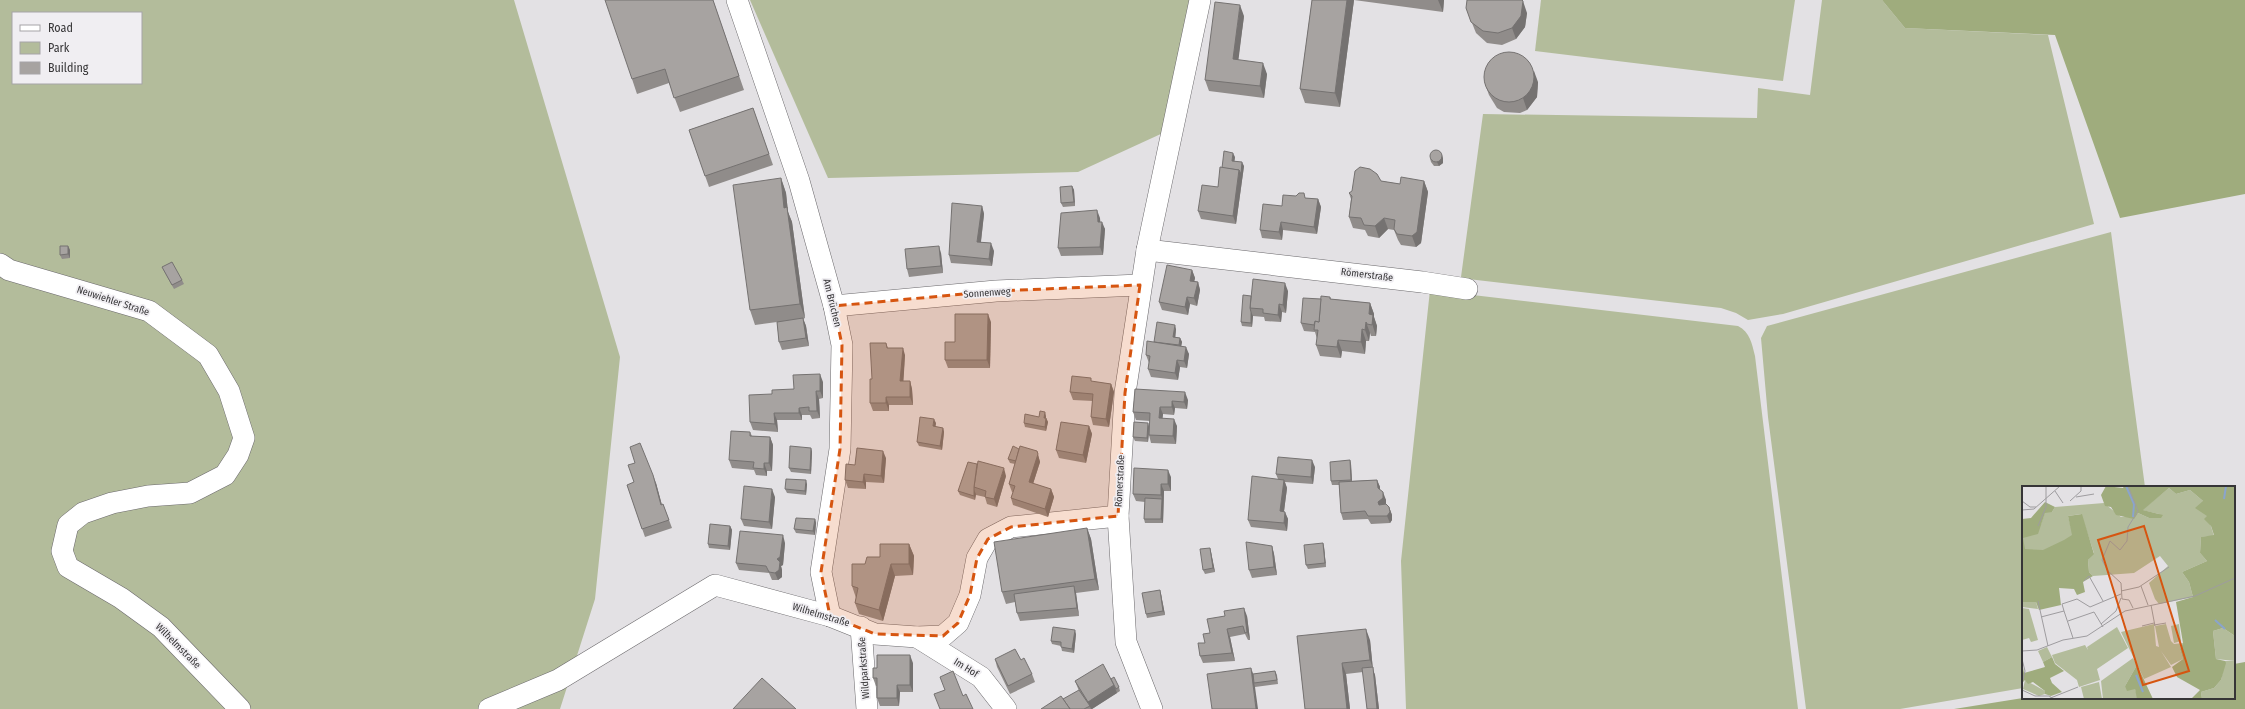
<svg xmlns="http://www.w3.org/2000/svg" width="2245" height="709" font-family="'Fira Sans Condensed',sans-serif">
	<rect width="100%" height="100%" fill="#e3e1e4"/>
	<!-- green -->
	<g fill="#b3bc9b" fill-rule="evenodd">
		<path d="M0,0H514L620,357L595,599L560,709H0ZM13,13H141V83H13Z"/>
		<path d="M750,0H1197L1176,127L1078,172L828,178Z"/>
		<path d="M1541,0H1795L1783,81L1535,51Z"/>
		<path d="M1822,0H1882L1905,28L2048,35L2094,224L1783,314L1748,320L1736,313L1721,308L1468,279L1461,277L1483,114L1757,118L1758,88L1810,95Z"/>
		<path d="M2111,232L2145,487H2023V688L1900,709H1806L1768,417L1761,338L1767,326Z"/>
		<path d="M1430,290L1738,326C1750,332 1752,344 1755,356L1798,709H1406L1401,561Z"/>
	</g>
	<!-- forest -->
	<g fill="#9fac7d">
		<path d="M1882,0H2245V194L2120,218L2055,35L1905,28Z"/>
		<path d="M2245,662V709H1954L2023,698H2234V664Z"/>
	</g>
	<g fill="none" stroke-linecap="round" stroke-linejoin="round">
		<!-- minor casing -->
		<g stroke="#6b696c" stroke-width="22">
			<g id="minor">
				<path d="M737,0L799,181L834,306L842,345L840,449L821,572L830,616"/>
				<path d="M1147,250L1422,282L1467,289"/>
				<path d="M0,264L9,270L149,311L208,355L229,391L244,438L238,455L225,475L190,493L148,496L112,503L83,513L68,525L62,551L68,567L121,598L161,627L240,709"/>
				<path d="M834,306L996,291L1140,285"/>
				<path d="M861,627L867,709"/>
				<path d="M917,637L981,677L1006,709"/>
				<path d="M489,709L558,680L715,585L830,616L875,634L917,637L943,636L958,623L970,595L977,558L988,539L1011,527L1118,516"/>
				<path d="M1152,709L1126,642L1118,516L1125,393L1147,250L1200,0"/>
			</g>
		</g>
		<!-- minor -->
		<use href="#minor" stroke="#fff" stroke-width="21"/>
	</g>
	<!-- wall -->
	<g fill="#908c8a">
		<path d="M713,0L744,90L680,112L669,83L637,94L632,79Z"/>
		<path d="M1312,0H1444L1443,12L1354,0L1340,107L1305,103L1300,89Z"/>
		<path d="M1466,8L1527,13L1525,27L1516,39L1502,45L1487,43L1476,33Z"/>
		<path d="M1244,16L1238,60L1267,74L1264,98L1209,91L1205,80Z"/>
		<path d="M1538,82L1537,97L1527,110L1520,113L1504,112L1497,108L1489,95L1485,84Z"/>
		<path d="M753,108L773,165L709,187L689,130Z"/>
		<path d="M1235,157L1234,161L1244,166L1236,224L1201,219L1198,211L1218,187L1222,168Z"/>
		<path d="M1430,158H1443V163L1439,166H1434L1431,162Z"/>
		<path d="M781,178L786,193L788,212L792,222L805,318L803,319L806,326L809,346L782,350L779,342L777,322L755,325L750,310Z"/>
		<path d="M1381,181L1400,184L1424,181L1428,192L1421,243L1416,247L1401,245L1398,240L1394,230L1388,229L1379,238L1368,236L1365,230L1353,228L1349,217L1351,199L1349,193Z"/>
		<path d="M1072,186L1074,190L1075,206L1063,207L1061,203Z"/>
		<path d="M1305,198L1318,199L1321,207L1317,234L1283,230L1282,240L1262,238L1260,230L1282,206Z"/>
		<path d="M982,206L984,214L981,242L994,251L992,266L951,263L949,255Z"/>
		<path d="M1100,218V222L1105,229L1103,255L1061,256L1058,248Z"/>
		<path d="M68,246L70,250V258L62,259L60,255Z"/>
		<path d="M941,253L943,273L909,277L907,269Z"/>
		<path d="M162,267L182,280L184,284L174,289L164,271Z"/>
		<path d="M1192,270L1195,278L1194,281L1198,282L1200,290L1197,306L1190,304L1188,315L1162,310L1159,302Z"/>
		<path d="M1288,291L1286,313L1282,312L1281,322L1265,321L1264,317L1253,316L1252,327L1242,326L1241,322L1251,296Z"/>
		<path d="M1330,297L1331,299L1370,303L1374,314V317L1377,326L1376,336H1371L1370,333L1369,341H1366L1365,354L1342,351L1341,358L1320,356L1316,345L1317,339L1315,332L1304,331L1301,323L1321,299Z"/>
		<path d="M991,322L990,368H948L945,360L955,342Z"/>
		<path d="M1176,329L1175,337L1180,338L1182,342L1181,346L1189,354L1187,368L1180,367L1178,380L1151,377L1148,369L1149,363L1146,355L1154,342Z"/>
		<path d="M886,343L888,348L905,355L903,381H910L912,389L913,405H889V411H873L870,403L872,379Z"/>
		<path d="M823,382V398L819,399L820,418L812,419L810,415H802V420H777L778,432L753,430L750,422L772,394L794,389Z"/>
		<path d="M1093,382L1111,384L1114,392L1109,427L1093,425L1091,417L1093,401L1073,400L1070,392Z"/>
		<path d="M1135,389L1188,400L1187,409L1175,408L1174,415L1163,414L1162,418L1177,426L1176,444L1151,443L1149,435L1148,442L1135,441L1133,437L1148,423L1149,427L1150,421L1136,420L1133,412Z"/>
		<path d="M1046,416V418L1048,422L1046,431L1025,427L1024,423L1039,417Z"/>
		<path d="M936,423L935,427L943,428L944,432L942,450L919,446L917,442Z"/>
		<path d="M1089,426L1092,434L1086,463L1059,458L1056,450Z"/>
		<path d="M750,432L752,436L770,437L773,445L772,471H767V476L756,475L754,470L732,468L729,460Z"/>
		<path d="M811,448L812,452L811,474L791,472L789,468Z"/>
		<path d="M1019,449L1037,451L1040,462L1033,484L1051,489L1054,497L1048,517L1013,505L1011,498L1013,492H1012L1009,484L1015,464L1010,463L1008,459Z"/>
		<path d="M886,458L884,483L866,482V489L848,488L845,480L855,465Z"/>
		<path d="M1350,460L1351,464L1352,481L1377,480L1380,487V490L1386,500V504L1389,507L1392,515V520L1390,523L1371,524L1368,519L1343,520L1341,513L1339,485H1332L1331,481Z"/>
		<path d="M1315,467L1313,484L1285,482L1287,488L1284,511L1288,519L1287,531L1251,527L1248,520L1278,479L1276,474Z"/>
		<path d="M1006,476L997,507L987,504L985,497L976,495V494L975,500L960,495L958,491Z"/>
		<path d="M1171,477V491H1164L1163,523H1145L1144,519L1145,502L1136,501L1133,494Z"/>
		<path d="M656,483L662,505L663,504L672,528L645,537L627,485Z"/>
		<path d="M807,484L806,495L787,493L785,489Z"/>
		<path d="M775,497L772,529L744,526L741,519Z"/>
		<path d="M815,519L816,523L815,535L796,533L794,529Z"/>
		<path d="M730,526L732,530L730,550L709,548L708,544Z"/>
		<path d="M1087,528L1091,539L1099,590L1076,593L1079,616L1020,621L1017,613L1015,602L1006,604L1002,592Z"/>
		<path d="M785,543L783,565L781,566L782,570V577L778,580H772L769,573L739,570L736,563Z"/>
		<path d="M1323,543L1324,547L1326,567L1308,569L1306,565Z"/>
		<path d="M909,544L914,556L913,575L895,576L883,621L859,614L855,603L856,598L852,586L865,564Z"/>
		<path d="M1272,546L1274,554L1277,575L1252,578L1249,570Z"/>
		<path d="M1210,548L1211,552L1215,572L1205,574L1203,570Z"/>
		<path d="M1161,594L1165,615L1147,618L1146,614Z"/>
		<path d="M1247,616L1250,640H1248L1245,634L1230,637L1235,661L1203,663L1200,656L1210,633Z"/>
		<path d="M1076,634L1074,653L1062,651L1061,646L1052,644L1051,641Z"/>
		<path d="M1297,636L1370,640L1373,670L1375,675L1379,709H1367L1363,672L1346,674L1350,709H1305Z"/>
		<path d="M995,659L1021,660L1032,674L1035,682L1010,694L997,667Z"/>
		<path d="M913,663V692H900L899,706H880L877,698V686H876L873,678L877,668Z"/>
		<path d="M1275,671L1277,675L1278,684L1255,687L1212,708L1253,674Z"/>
		<path d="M1111,679L1119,687L1120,691L1092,709H1041L1063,699L1079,691L1075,681Z"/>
	</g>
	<!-- shaded-wall -->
	<g fill="#757271">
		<path d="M1347,0H1354L1340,107L1335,93Z"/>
		<path d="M1438,0H1444L1443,12Z"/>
		<path d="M1523,1L1527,13L1525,27L1516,39L1512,28Z"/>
		<path d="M1240,5L1244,16L1237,71L1233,59Z"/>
		<path d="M1263,63L1267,74L1264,98L1260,86Z"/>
		<path d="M1534,71L1538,82L1537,97L1527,110L1523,98Z"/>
		<path d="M1233,153L1235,157L1234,165L1232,161Z"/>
		<path d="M1442,155L1443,158V163L1439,166L1437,162Z"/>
		<path d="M1242,162L1244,166L1236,224L1233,216L1239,170Z"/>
		<path d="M781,178L786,193L788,212L792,222L805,318L800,304L784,208Z"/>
		<path d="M1424,181L1428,192L1421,243L1416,247L1412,236Z"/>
		<path d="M1072,186L1074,190L1075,206L1074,202Z"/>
		<path d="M1318,199L1321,207L1317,234L1314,227Z"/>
		<path d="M982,206L984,214L980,249L977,242Z"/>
		<path d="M1097,210L1100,218L1101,230L1098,222Z"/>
		<path d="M1384,218L1388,229L1379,238L1375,226Z"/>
		<path d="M1102,222L1105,229L1103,255L1100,247Z"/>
		<path d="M1281,222L1283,230L1282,240L1279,232Z"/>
		<path d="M991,243L994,251L992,266L989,259Z"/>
		<path d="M68,246L70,250V258L68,254Z"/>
		<path d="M939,246L941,253L943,273L941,266Z"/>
		<path d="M1192,270L1195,278L1193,288L1190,281Z"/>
		<path d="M1198,282L1200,290L1197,306L1194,298Z"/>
		<path d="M1285,283L1288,291L1286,313L1283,305Z"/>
		<path d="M1187,297L1190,304L1188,315L1185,307Z"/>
		<path d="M1370,303L1374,314V317L1377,326L1376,336L1369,314Z"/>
		<path d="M1279,304L1282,312L1281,322L1278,315Z"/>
		<path d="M1251,312L1253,316L1252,327L1251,323Z"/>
		<path d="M988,314L991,322L990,368L987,360Z"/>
		<path d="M803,318L806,326L809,346L806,338Z"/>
		<path d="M1366,322L1370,333L1369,341L1365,330Z"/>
		<path d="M1175,325L1176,329L1175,341L1173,337Z"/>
		<path d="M1362,329L1366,341L1365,354L1361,342Z"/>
		<path d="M1180,338L1182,342L1180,353L1179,349Z"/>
		<path d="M1338,340L1342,351L1341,358L1337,347Z"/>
		<path d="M1186,347L1189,354L1187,368L1184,361Z"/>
		<path d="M903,348L905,355L903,389L900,381Z"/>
		<path d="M1177,360L1180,367L1178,380L1175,373Z"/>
		<path d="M820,374L823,382V398L820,391Z"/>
		<path d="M910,381L912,389L913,405L910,397Z"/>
		<path d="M1111,384L1114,392L1109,427L1106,419Z"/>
		<path d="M816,391L819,399L820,418L817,411Z"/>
		<path d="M1185,392L1188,400L1187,409L1184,402Z"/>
		<path d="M886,397L889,405V411L886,403Z"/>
		<path d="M1172,401L1175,408L1174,415L1172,407Z"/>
		<path d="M1160,407L1163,414L1162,425L1159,418Z"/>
		<path d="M799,408L802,415V420L799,413Z"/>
		<path d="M1045,412L1046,416L1045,421L1044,418Z"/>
		<path d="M774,413L777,420L778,432L775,424Z"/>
		<path d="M1046,418L1048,422L1046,431L1045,427Z"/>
		<path d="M934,419L936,423L935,430L933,426Z"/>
		<path d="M1174,419L1177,426L1176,444L1173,436Z"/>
		<path d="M1148,423L1149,427L1148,442L1147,438Z"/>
		<path d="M1089,426L1092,434L1086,463L1083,455Z"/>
		<path d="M943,428L944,432L942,450L940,446Z"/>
		<path d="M770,437L773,445L772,471L769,463Z"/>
		<path d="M811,448L812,452L811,474L810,470Z"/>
		<path d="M883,451L886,458L884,483L881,476Z"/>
		<path d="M1037,451L1040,462L1031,490L1029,482Z"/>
		<path d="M1312,460L1315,467L1313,484L1311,477Z"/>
		<path d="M1350,460L1351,464L1352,484L1351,480Z"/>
		<path d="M764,463L767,471V476L764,469Z"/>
		<path d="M1004,468L1006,476L997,507L994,499Z"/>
		<path d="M1168,470L1171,477V491L1168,484Z"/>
		<path d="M864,474L866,482V489L863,482Z"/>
		<path d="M653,475L656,483L664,513L661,505Z"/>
		<path d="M806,480L807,484L806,495L805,491Z"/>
		<path d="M1284,480L1287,488L1283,519L1280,511Z"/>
		<path d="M1377,480L1380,487V496L1378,488Z"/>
		<path d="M1161,484L1164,491L1163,523L1161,519L1162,499L1161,495Z"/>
		<path d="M772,489L775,497L772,529L769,522Z"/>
		<path d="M1051,489L1054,497L1048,517L1045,509Z"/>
		<path d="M974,490L976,494L975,500L974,496Z"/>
		<path d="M1383,492L1386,500V505H1379L1378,502Z"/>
		<path d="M1389,507L1392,515V520L1390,523L1387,516Z"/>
		<path d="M1285,512L1288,519L1287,531L1284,523Z"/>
		<path d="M815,519L816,523L815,535L813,531Z"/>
		<path d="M730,526L732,530L730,550L728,546Z"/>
		<path d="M1087,528L1091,539L1099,590L1095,579Z"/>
		<path d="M783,535L785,543L783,565L781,566L782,570V577L778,580L775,573Z"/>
		<path d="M1323,543L1324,547L1326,567L1325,563Z"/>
		<path d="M909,544L914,556L913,575L909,564Z"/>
		<path d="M1272,546L1274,554L1277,575L1274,567Z"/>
		<path d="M1210,548L1211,552L1215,572L1213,568Z"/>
		<path d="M891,564L895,576L883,621L879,610Z"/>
		<path d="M1074,586L1076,593L1079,616L1077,608Z"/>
		<path d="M1160,590L1161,594L1165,615L1163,611Z"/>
		<path d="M1244,608L1247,616L1250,640L1247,632Z"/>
		<path d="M1227,629L1230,637L1235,661L1232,653Z"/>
		<path d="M1366,629L1370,640L1373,670L1375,675L1379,709H1377L1373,669L1370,660Z"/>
		<path d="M1075,630L1076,634L1074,653L1072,649Z"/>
		<path d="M910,655L913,663V692L910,685Z"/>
		<path d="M1342,663L1346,674L1350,709H1347Z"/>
		<path d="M1251,668L1254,676V683L1255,687L1258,709H1256Z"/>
		<path d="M897,685L900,692L899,706L897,698Z"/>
		<path d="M1114,685L1117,693L1092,709H1091L1088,702Z"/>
	</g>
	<!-- building -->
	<g fill="#a7a3a1" stroke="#757271">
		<path d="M605,0H713L739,76L674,98L665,69L632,79Z"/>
		<path d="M1312,0H1347L1335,93L1300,89Z"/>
		<path d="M1467,0H1522L1523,1L1521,16L1512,28L1498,33L1483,31L1471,22L1466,8Z"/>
		<path d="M1215,2L1240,5L1233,59L1263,63L1260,86L1205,80Z"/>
		<circle cx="1509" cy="77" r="25"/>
		<path d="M753,108L769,154L705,176L689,130Z"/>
		<circle cx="1436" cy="156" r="6"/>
		<path d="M1224,151L1233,153L1232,161L1242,162L1241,174L1239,170L1222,168Z"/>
		<path d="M1220,167L1239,170L1233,216L1198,211L1202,185L1218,187Z"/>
		<path d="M1360,167L1370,169L1377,174L1381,181L1400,184L1401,177L1424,181L1417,232L1412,236L1397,234L1394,229L1395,220L1384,218L1375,226L1364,225L1361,218L1349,217L1352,196L1349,193L1352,191L1355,171Z"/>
		<path d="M781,178L784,208L787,207L800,304L750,310L733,185Z"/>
		<path d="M1072,186L1074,202L1061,203L1060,187Z"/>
		<path d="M1299,193H1304L1305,198L1318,199L1314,227L1281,222L1279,232L1260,230L1263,204L1282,206L1283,195L1296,196Z"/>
		<path d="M952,203L982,206L977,242L991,243L989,259L949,255Z"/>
		<path d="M1097,210L1098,222H1102L1100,247L1058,248L1061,213Z"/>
		<path d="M60,246H68V254L60,255Z"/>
		<path d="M939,246L941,266L907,269L905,249Z"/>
		<path d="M172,262L182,280L172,285L162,267Z"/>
		<path d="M1167,265L1192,270L1190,281L1198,282L1194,298L1187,297L1185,307L1159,302Z"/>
		<path d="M1253,279L1285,283L1283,305L1279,304L1278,315L1263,313V309L1250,308Z"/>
		<path d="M1243,295L1251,296L1250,308L1251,312V323L1241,322Z"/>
		<path d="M1321,296L1330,297V299L1370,303L1369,314L1373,315L1372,325L1367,324L1366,322L1365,330L1362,329L1361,342L1338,340L1337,347L1316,345L1318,330H1314L1315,321L1319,322Z"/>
		<path d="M1303,298L1321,299L1319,322L1315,321L1314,325L1301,323Z"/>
		<path d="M955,314H988L987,360H945V342H955Z"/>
		<path d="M803,318L806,338L779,342L777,322Z"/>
		<path d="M1157,322L1175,325L1173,337L1180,338L1179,345L1154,342Z"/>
		<path d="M1147,341L1186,347L1184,361L1177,360L1175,373L1148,369L1150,356L1146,355Z"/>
		<path d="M870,343H886L887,348H903L900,381H910V397H886V403H870V379H872Z"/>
		<path d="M820,374V391H816L817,411H809V407L799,408V413H774L775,424L750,422L749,395L772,394V390L794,389L793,375Z"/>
		<path d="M1072,376L1091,378V381L1111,384L1106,419L1091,417L1093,394L1070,392Z"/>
		<path d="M1135,389L1185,392L1184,402L1172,401V407H1160L1159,418L1174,419L1173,436L1149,435L1150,413L1133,412Z"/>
		<path d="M1040,411L1045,412L1044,418H1046L1045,427L1024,423L1025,414L1039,417Z"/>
		<path d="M920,417L934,419L933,426L943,428L940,446L917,442Z"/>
		<path d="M1061,422L1089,426L1083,455L1056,450Z"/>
		<path d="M1134,422L1148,423L1147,438L1133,437Z"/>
		<path d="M731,431L750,432V436L770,437L769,463H764V469L753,468L754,462L729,460Z"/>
		<path d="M640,443L653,475L661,505L663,504L669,520L642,529L627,485L634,482L628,465L635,463L630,447Z"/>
		<path d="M790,446L811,448L810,470L789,468Z"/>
		<path d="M1013,446L1019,449L1016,461L1008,459Z"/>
		<path d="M1020,446L1037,451L1038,454L1029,482L1051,489L1045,509L1011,498L1015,486L1009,484Z"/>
		<path d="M857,448L883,451L881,476L864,474L863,482L845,480L846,464L855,465Z"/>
		<path d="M1278,457L1312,460L1311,477L1276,474Z"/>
		<path d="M1350,460L1351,480L1331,481L1330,462Z"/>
		<path d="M978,461L1004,468L994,499L985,497L986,491L974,487Z"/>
		<path d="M968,462L977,464L974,487V496L958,491Z"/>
		<path d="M1134,468L1168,470V484H1161V495L1133,494Z"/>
		<path d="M1252,476L1284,480L1280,511L1285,512L1284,523L1248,520Z"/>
		<path d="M786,479L806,480L805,491L785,489Z"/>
		<path d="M1377,480L1378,488L1383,492V498L1378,502L1379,505L1386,504L1389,507L1390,512L1387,516H1368L1365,511L1341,513L1339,482Z"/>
		<path d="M744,486L772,489L769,522L741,519Z"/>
		<path d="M1145,498L1162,499L1161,519H1144Z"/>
		<path d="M796,518L815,519L813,531L794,529Z"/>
		<path d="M710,524L730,526L728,546L708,544Z"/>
		<path d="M1087,528L1095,579L1002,592L994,542Z"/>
		<path d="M740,531L783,535L780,557L777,559L780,562L779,570L775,573L769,572L766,566L736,563Z"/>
		<path d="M1246,542L1272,546L1274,567L1249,570Z"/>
		<path d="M1323,543L1325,563L1306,565L1304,545Z"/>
		<path d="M880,544H909V564H891L879,610L855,603L858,588L852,586V564H865L867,557H880Z"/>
		<path d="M1210,548L1213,568L1203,570L1200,549Z"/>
		<path d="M1074,586L1077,608L1017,613L1014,594Z"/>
		<path d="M1160,590L1163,611L1146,614L1142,593Z"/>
		<path d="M1244,608L1247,632L1245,633L1243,626L1227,629L1232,653L1200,656L1198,643H1205L1203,634L1210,633L1207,619L1225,616L1224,611Z"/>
		<path d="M1053,627L1075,630L1072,649L1061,647V642L1051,641Z"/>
		<path d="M1366,629L1370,660L1342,663L1347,709H1305L1297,636Z"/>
		<path d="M1015,649L1021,660L1024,658L1032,674L1008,686L995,659Z"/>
		<path d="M877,655H910V685H897V698H877V678H873V668H877Z"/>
		<path d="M1103,664L1114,685L1088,702L1075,681Z"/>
		<path d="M1373,667L1377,709H1367L1362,668Z"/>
		<path d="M1251,668L1256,709H1212L1207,674Z"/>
		<path d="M953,671L963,696L966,694L973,709H940L934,694L945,690L940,677Z"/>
		<path d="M1275,671L1277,680L1254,683L1253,674Z"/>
		<path d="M1114,677L1119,687L1116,689L1111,679Z"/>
		<path d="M762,678L796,709H733Z"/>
		<path d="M1079,690L1090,706L1084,709H1070L1063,699Z"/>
		<path d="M1061,696L1070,709H1041Z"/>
	</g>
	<!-- marked area -->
	<path fill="#d65510" fill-opacity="0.2" stroke="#d65510" stroke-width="3" stroke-dasharray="8 5" stroke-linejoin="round" d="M1140,285L1125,393L1118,516L1011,527L988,539L977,558L970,595L958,623L943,636L875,634L830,616L821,572L840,449L842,345L834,306L996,291Z"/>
	<g text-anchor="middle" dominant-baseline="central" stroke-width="3.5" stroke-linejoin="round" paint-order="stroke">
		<!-- street labels -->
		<g font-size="10" fill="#363537" stroke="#f0eef2">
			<text transform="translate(1367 275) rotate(7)">Römerstraße</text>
			<text transform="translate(987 293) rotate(-4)">Sonnenweg</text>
			<text transform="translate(113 301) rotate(18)">Neuwiehler Straße</text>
			<text transform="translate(832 303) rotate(76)">Am Brüchen</text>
			<text transform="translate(1120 481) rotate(-87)">Römerstraße</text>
			<text transform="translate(821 615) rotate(17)">Wilhelmstraße</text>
			<text transform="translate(178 646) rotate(45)">Wilhelmstraße</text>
			<text transform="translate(864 668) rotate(-94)">Wildparkstraße</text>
			<text transform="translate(966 668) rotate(32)">Im Hof</text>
		</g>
	</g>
	<!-- overview -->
	<g transform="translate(2022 486)">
		<rect width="213" height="213" fill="#e3e1e4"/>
		<path d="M147,2L154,8L168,4L181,15L192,50L179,51L178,67L185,75L160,86L167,96L171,111L137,118L133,113L127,97L146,80L138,70L112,87L71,90L67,86L66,74L72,67L59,28L46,30L51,49L14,116L16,123L0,121V50L19,38L23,26H30L33,21L82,17L99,31H109L116,27L127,32H139L137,28L120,24ZM0,122L7,123L16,154L9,156L7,152L0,154ZM132,138L134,160L137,161L133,140L144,138L149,155L152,158L161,157L158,163L161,173L149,179L139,165L149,181L122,193L99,146ZM157,138L159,155L152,157L149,140ZM95,141L106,162L75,183L78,194L57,201L55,194L33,177L30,169L63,159L66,164L65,161ZM201,142L213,150V175L194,173L191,145ZM25,161L30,171L21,176L16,165ZM111,172L115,179L103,200L113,203L116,212L81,213L79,195ZM203,175H213V213H180L179,206L192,202L199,194ZM3,194L23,205V208L17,210L1,203ZM77,196L80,213H62L59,201Z" fill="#b3bc9b"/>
		<path d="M84,0L101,2L102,0H213V150L201,142L191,145L194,173L203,175L204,177L199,194L192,202L179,206L180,213H169L178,204L155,191L150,181L161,173L158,163L161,157L154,116L171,111L167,96L160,86L185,75L178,67L179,51L192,49L189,40L182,33L185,30L173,22L181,15L168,4L154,8L147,2L121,24L141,29L139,32H127L116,27L112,33L94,29L89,21L83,20L79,9ZM23,16L33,21L30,26L23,27L16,48L1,52L3,63L21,64L42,54L50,49L46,30L60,28L72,68L66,74L67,86L71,90L61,96L63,106L55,109L52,103L37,102L39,119L17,124L14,116H0V33L9,32ZM30,171L33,178L42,185L28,192L30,197L40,206L29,210L23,208V205L11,196L6,198L3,194L0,197V176L2,187L23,181L21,176ZM115,179L131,213H115L113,203L105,205L103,200Z" fill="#9fac7d"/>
		<path fill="none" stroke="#8aa4cd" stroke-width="2" d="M104,0L112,18L111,31M202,13L204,0M193,134L203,143M114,189L121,206"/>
		<path fill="none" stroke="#9e9c9f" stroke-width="1" d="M106,0L116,25L106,41L105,55L98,64L88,55L80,74L86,85L99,97L100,113L107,114L111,122M33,5L41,17M54,11L72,8M0,15L8,21H14M48,15L59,5V0M0,24L12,23L38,0M16,40L24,21V0M62,95L67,90L81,115M119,100L126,119M99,105L117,101L147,81M16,115L26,160M129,119L133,140M42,125L51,152M19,131L42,125L40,118L55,113L68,121L99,108M46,135L72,126L81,141M79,138L94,125L99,112M132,139L144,137M120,140L132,137M0,165L15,164L41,154L65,150L103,125L173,110L213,92M0,173L3,185L0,198M0,204L13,210H27L32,213M26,213L56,201"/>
		<path fill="#d65510" fill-opacity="0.15" stroke="#d65510" stroke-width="2" d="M122,40L167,185L121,199L76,54Z"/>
		<rect width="213" height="213" fill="none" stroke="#363537" stroke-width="2"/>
	</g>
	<!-- legend -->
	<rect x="12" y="12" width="130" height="72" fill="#f0eef2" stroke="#a6a4a7"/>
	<rect x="20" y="25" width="20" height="6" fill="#ffffff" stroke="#a6a4a7"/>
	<text x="48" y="32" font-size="12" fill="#363537">Road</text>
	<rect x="20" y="42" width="20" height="12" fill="#b3bc9b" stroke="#a6a4a7"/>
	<text x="48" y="52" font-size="12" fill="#363537">Park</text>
	<rect x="20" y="62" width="20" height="12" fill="#a7a3a1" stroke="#a6a4a7"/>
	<text x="48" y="72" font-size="12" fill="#363537">Building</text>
</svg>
